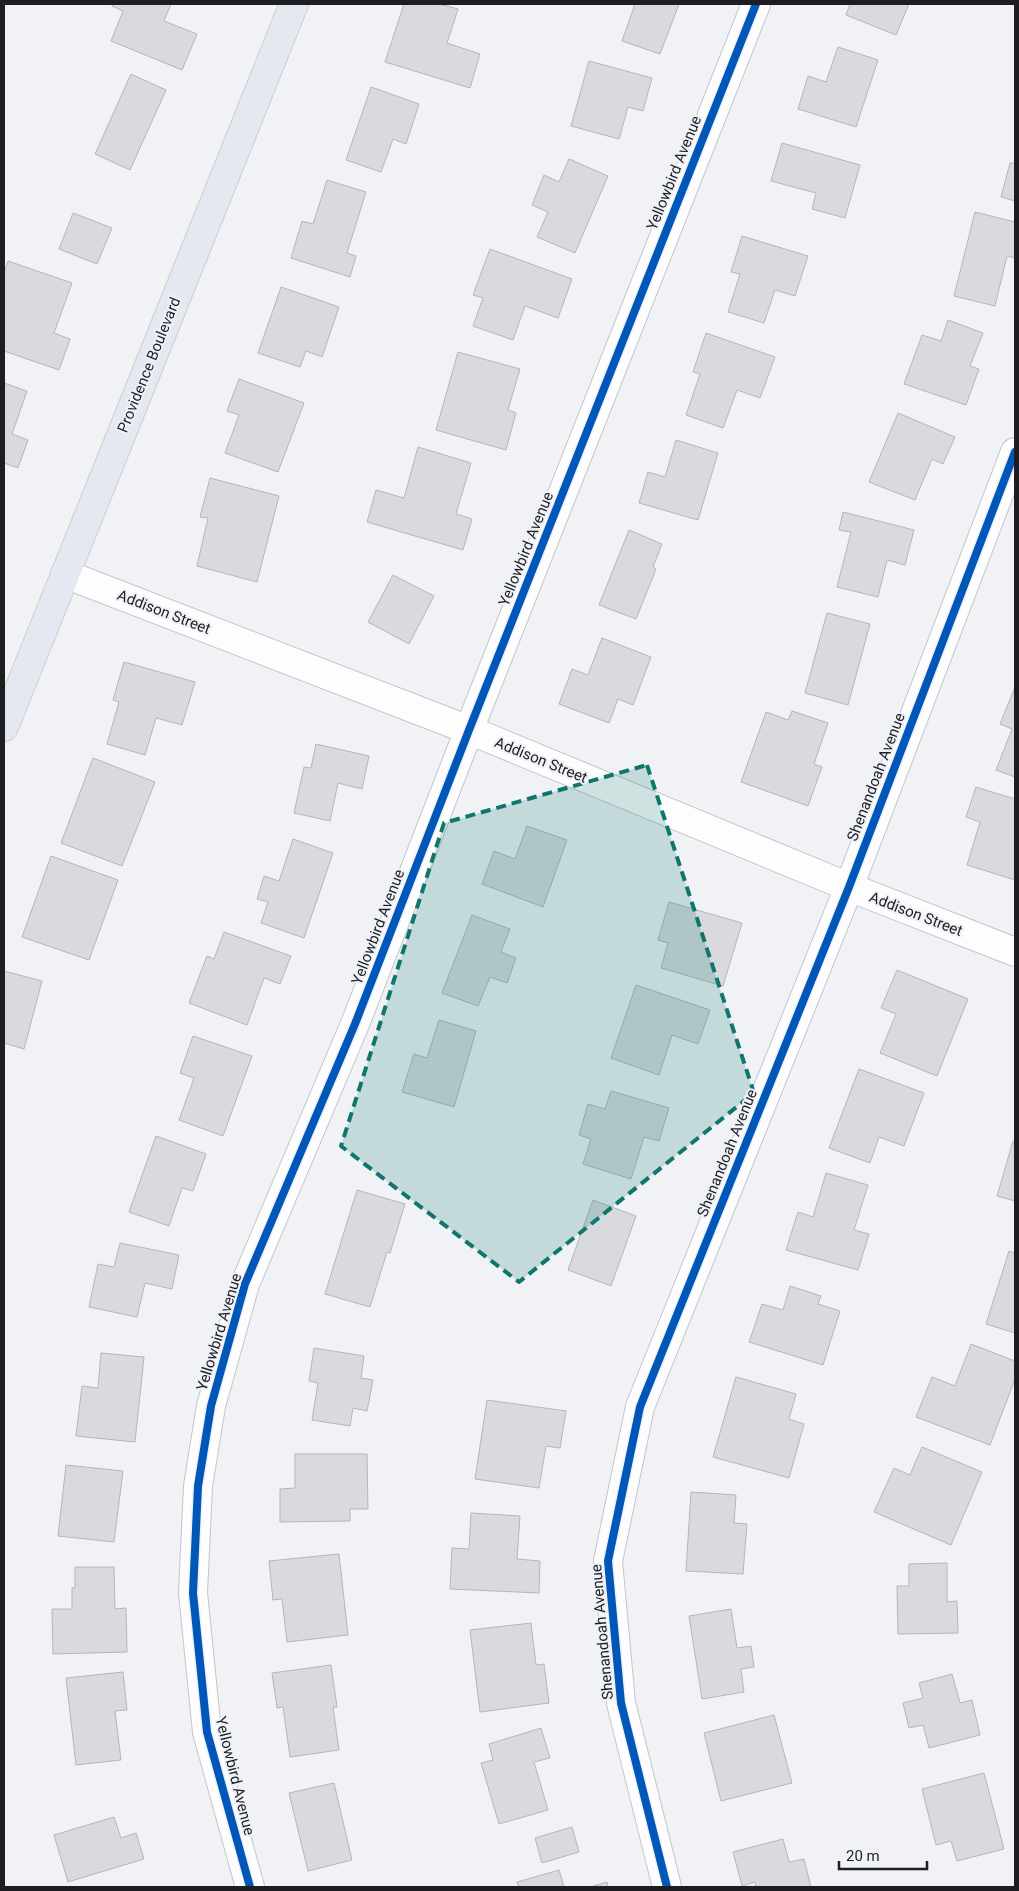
<svg xmlns="http://www.w3.org/2000/svg" width="1019" height="1891" font-family="Roboto,sans-serif">
	<rect width="100%" height="100%" fill="#f1f2f6"/>
	<!-- building -->
	<g fill="#d9dadd" stroke="#b4b6b8">
		<path d="M113,4H171L164,21L197,34L182,70L111,41L123,11L112,6Z"/>
		<path d="M404,4H439L458,9L447,43L480,54L470,88L385,62Z"/>
		<path d="M635,4H679L660,54L622,41Z"/>
		<path d="M850,4H909L896,35L846,15Z"/>
		<path d="M838,47L878,60L856,127L798,109L808,76L826,82Z"/>
		<path d="M589,61L652,78L643,111L628,107L619,139L571,126Z"/>
		<path d="M131,74L166,90L130,170L95,154Z"/>
		<path d="M371,87L419,104L406,144L393,139L381,172L346,160Z"/>
		<path d="M782,143L860,165L845,218L812,209L816,193L771,181Z"/>
		<path d="M569,159L608,176L575,253L537,237L548,212L532,205L544,175L559,182Z"/>
		<path d="M1010,163H1015V201L1001,197Z"/>
		<path d="M327,180L366,192L347,253L356,256L350,277L291,258L302,221L313,224Z"/>
		<path d="M975,212L1015,222V258L1007,256L995,306L954,296Z"/>
		<path d="M73,213L112,228L97,264L59,249Z"/>
		<path d="M742,236L808,256L795,296L775,290L764,323L728,312L740,274L731,272Z"/>
		<path d="M490,249L572,279L558,318L525,306L513,340L473,326L483,298L473,295Z"/>
		<path d="M8,261L72,283L54,333L70,339L59,370L4,351V273Z"/>
		<path d="M281,287L339,307L322,357L306,351L300,367L258,353Z"/>
		<path d="M948,320L983,333L970,366L979,369L966,405L904,384L922,335L941,341Z"/>
		<path d="M706,333L775,357L760,398L737,390L723,428L686,415L700,374L693,372Z"/>
		<path d="M458,352L520,369L508,410L516,413L506,450L436,430Z"/>
		<path d="M239,379L304,403L278,472L225,453L239,415L227,411Z"/>
		<path d="M4,383L27,391L12,434L28,440L18,468L4,463Z"/>
		<path d="M898,413L955,437L943,464L932,459L915,500L869,482Z"/>
		<path d="M676,440L718,453L698,520L639,503L648,472L665,477Z"/>
		<path d="M418,447L471,463L456,514L472,519L463,550L367,522L376,490L404,498Z"/>
		<path d="M210,478L279,496L257,582L197,566L208,518L200,517Z"/>
		<path d="M843,512L914,530L905,565L887,560L878,597L837,587L851,532L839,530Z"/>
		<path d="M629,530L662,544L653,567L656,569L636,619L599,605Z"/>
		<path d="M393,575L434,596L409,644L368,622Z"/>
		<path d="M827,613L870,624L848,705L805,693Z"/>
		<path d="M602,638L651,657L633,705L618,699L609,723L559,704L572,669L588,675Z"/>
		<path d="M124,662L195,682L182,725L156,718L145,755L107,744L119,702L113,700Z"/>
		<path d="M1015,687V777L996,770L1012,729L1000,724Z"/>
		<path d="M792,711L828,723L814,764L822,767L808,806L741,782L766,712L788,720Z"/>
		<path d="M316,744L369,756L362,789L338,783L330,821L294,813L304,767L311,768Z"/>
		<path d="M93,758L155,782L122,866L61,843Z"/>
		<path d="M976,787L1015,799V880L967,865L980,822L966,817Z"/>
		<path d="M527,826L567,840L543,907L482,884L494,851L515,859Z"/>
		<path d="M293,839L333,853L304,938L261,923L268,902L257,899L264,876L279,881Z"/>
		<path d="M51,856L118,880L89,960L22,937Z"/>
		<path d="M669,902L742,923L723,986L661,968L668,943L658,940Z"/>
		<path d="M472,915L510,929L501,952L516,958L507,983L490,977L478,1006L442,993Z"/>
		<path d="M224,932L291,956L280,984L264,978L247,1025L189,1003L207,956L214,959Z"/>
		<path d="M897,970L968,999L937,1076L880,1053L896,1014L881,1008Z"/>
		<path d="M4,971L42,981L24,1049L4,1043Z"/>
		<path d="M636,985L710,1010L698,1044L672,1035L659,1075L611,1058Z"/>
		<path d="M439,1020L476,1031L454,1107L402,1092L414,1054L427,1058Z"/>
		<path d="M193,1036L252,1056L223,1136L179,1120L194,1078L180,1073Z"/>
		<path d="M859,1069L924,1093L904,1146L879,1137L870,1163L829,1148Z"/>
		<path d="M611,1091L669,1108L659,1141L644,1137L631,1179L583,1164L591,1139L579,1135L588,1104L605,1109Z"/>
		<path d="M156,1136L206,1154L193,1191L182,1188L169,1226L129,1212Z"/>
		<path d="M1013,1141L1015,1142V1201L997,1196Z"/>
		<path d="M826,1173L868,1185L854,1230L869,1234L858,1270L786,1250L798,1212L813,1217Z"/>
		<path d="M357,1190L405,1204L390,1253L387,1252L370,1307L325,1294Z"/>
		<path d="M593,1200L636,1216L611,1286L568,1270Z"/>
		<path d="M120,1243L179,1255L172,1289L145,1283L137,1317L89,1307L98,1264L114,1267Z"/>
		<path d="M1009,1251L1015,1253V1333L986,1324Z"/>
		<path d="M790,1286L821,1296L818,1304L840,1311L823,1365L749,1342L762,1304L783,1310Z"/>
		<path d="M971,1344L1015,1361V1379L990,1445L916,1417L932,1377L955,1386Z"/>
		<path d="M314,1348L364,1356L361,1378L373,1380L367,1411L353,1408L350,1426L312,1420L318,1383L309,1381Z"/>
		<path d="M101,1353L144,1357L135,1442L76,1436L82,1386L98,1388Z"/>
		<path d="M736,1377L796,1394L789,1419L804,1424L789,1478L713,1457Z"/>
		<path d="M487,1400L566,1411L560,1448L546,1446L539,1488L475,1479Z"/>
		<path d="M922,1447L982,1472L951,1545L874,1512L894,1468L910,1475Z"/>
		<path d="M295,1454H367L368,1509H350V1521L280,1522V1489L295,1488Z"/>
		<path d="M66,1465L123,1471L114,1542L58,1536Z"/>
		<path d="M691,1492L736,1495L734,1523L747,1524L743,1574L686,1571Z"/>
		<path d="M471,1513L520,1516L517,1559L540,1561L539,1593L450,1589L452,1548L469,1549Z"/>
		<path d="M339,1554L348,1635L287,1642L282,1599L273,1600L269,1561Z"/>
		<path d="M947,1563V1602L957,1601L958,1633L898,1634L897,1586H909V1564Z"/>
		<path d="M75,1567H114L115,1609L126,1608L127,1652L53,1654L52,1609H72V1588H75Z"/>
		<path d="M731,1609L737,1648L751,1646L754,1667L741,1669L744,1692L702,1699L689,1616Z"/>
		<path d="M531,1623L536,1665L544,1664L549,1703L480,1712L470,1630Z"/>
		<path d="M331,1665L337,1707H333L339,1750L290,1757L283,1707L277,1708L272,1673Z"/>
		<path d="M123,1672L127,1710L115,1711L121,1760L76,1765L66,1678Z"/>
		<path d="M952,1674L960,1703L972,1700L980,1735L929,1748L923,1725L909,1728L903,1703L923,1698L919,1683Z"/>
		<path d="M774,1715L792,1783L721,1801L704,1733Z"/>
		<path d="M541,1728L550,1758L534,1762L548,1810L499,1824L481,1763L493,1760L489,1744Z"/>
		<path d="M984,1773L1004,1849L957,1861L951,1841L936,1845L922,1789Z"/>
		<path d="M334,1783L352,1860L308,1871L289,1793Z"/>
		<path d="M114,1817L121,1838L136,1833L144,1859L68,1882L54,1835Z"/>
		<path d="M572,1827L579,1852L542,1863L535,1838Z"/>
		<path d="M783,1839L789,1862L804,1859L811,1887H756L755,1882L742,1886L733,1852Z"/>
		<path d="M559,1870L564,1887H519L517,1882Z"/>
		<path d="M607,1882L608,1887H590Z"/>
	</g>
	<g fill="none" stroke-linecap="round" stroke-linejoin="round">
		<!-- minor casing -->
		<g stroke="#c4c5c8" stroke-width="30">
			<g id="minor">
				<path d="M65,574L469,730L849,887L1015,952"/>
				<path d="M250,1887L207,1732L193,1593L198,1486L211,1406L245,1284L355,1024L469,730L756,4"/>
				<path d="M667,1887L621,1703L608,1561L640,1407L849,887L1015,452"/>
			</g>
		</g>
		<!-- major casing -->
		<g stroke="#cdcdcf" stroke-width="30">
			<path id="major" d="M4,727L294,4"/>
		</g>
		<!-- minor -->
		<use href="#minor" stroke="#fdfdfe" stroke-width="28"/>
		<!-- major -->
		<use href="#major" stroke="#e5e8f0" stroke-width="28"/>
		<!-- cycleway casing -->
		<g stroke="#eff1f8" stroke-width="11">
			<g id="cycleway">
				<path d="M250,1887L207,1732L193,1593L198,1486L211,1406L245,1284L355,1024L469,730L756,4"/>
				<path d="M667,1887L621,1703L608,1561L640,1407L849,887L1015,452"/>
			</g>
		</g>
		<!-- cycleway -->
		<use href="#cycleway" stroke="#0057b8" stroke-width="8"/>
	</g>
	<!-- marked area -->
	<path fill="#0f766e" fill-opacity="0.2" stroke="#0f766e" stroke-width="4" stroke-dasharray="10 6" stroke-linejoin="round" d="M647,765L754,1093L519,1282L341,1146L444,823Z"/>
	<g text-anchor="middle" dominant-baseline="central" stroke-width="4" stroke-linejoin="round" paint-order="stroke">
		<!-- street labels -->
		<g font-size="15" fill="#1d1e21" stroke="#eff1f8">
			<text transform="translate(674 173) rotate(-68)">Yellowbird Avenue</text>
			<text transform="translate(149 365) rotate(-68)">Providence Boulevard</text>
			<text transform="translate(526 549) rotate(-68)">Yellowbird Avenue</text>
			<text transform="translate(164 612) rotate(21)">Addison Street</text>
			<text transform="translate(541 760) rotate(22)">Addison Street</text>
			<text transform="translate(876 777) rotate(-69)">Shenandoah Avenue</text>
			<text transform="translate(916 914) rotate(21)">Addison Street</text>
			<text transform="translate(378 927) rotate(-69)">Yellowbird Avenue</text>
			<text transform="translate(727 1153) rotate(-68)">Shenandoah Avenue</text>
			<text transform="translate(219 1332) rotate(-73)">Yellowbird Avenue</text>
			<text transform="translate(602 1632) rotate(-95)">Shenandoah Avenue</text>
			<text transform="translate(235 1776) rotate(76)">Yellowbird Avenue</text>
		</g>
	</g>
	<!-- border -->
	<rect width="1019" height="1891" fill="none" stroke="#1d1e21" stroke-width="10"/>
	<!-- scale -->
	<path d="M839 1861v8h88v-8" fill="none" stroke="#1d1e21" stroke-width="2.5"/>
	<text x="846" y="1861" font-size="15" fill="#1d1e21" stroke="#eff1f8" stroke-width="4" paint-order="stroke">20 m</text>
</svg>
